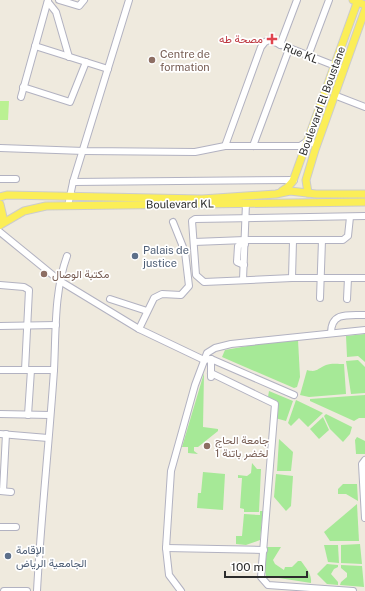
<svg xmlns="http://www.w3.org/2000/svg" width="365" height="591" font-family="'Public Sans',Vazirmatn,sans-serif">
	<rect width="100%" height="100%" fill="#efeade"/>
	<!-- green -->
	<g fill="#a6e997">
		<path d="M365,334V362L358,356L347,357L346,336Z"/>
		<path d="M298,340L300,377L297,387L294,388L222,357L225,350L264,343Z"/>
		<path d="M358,360L365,367V393L351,394L346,361Z"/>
		<path d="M344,364L346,394L309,397L300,395L307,370C317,373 318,368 326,365C331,363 339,364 344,364Z"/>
		<path d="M204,373L203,427L218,429V431L198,447H194V451L198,454L188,453V447H182Z"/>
		<path d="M269,391L293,401L286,421L275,418L277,401L268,397Z"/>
		<path d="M365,395V418H359L354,421L310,401V399Z"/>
		<path d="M296,400L323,413L308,427L299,418L291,426L288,423Z"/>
		<path d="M326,414L352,427L350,434L343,442L330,429L324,416Z"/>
		<path d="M323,417L329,430L319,439L310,429Z"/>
		<path d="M357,437L365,441V454H356L355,440Z"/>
		<path d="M279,439L293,452L291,471H277Z"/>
		<path d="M252,463L257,469H261L259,512H244V509L240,508L242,478H238V475L247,476L251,473Z"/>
		<path d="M203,472L225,474L223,510L197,508L198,493H201Z"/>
		<path d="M276,474L293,476L291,506L286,511L274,497Z"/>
		<path d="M343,484H357L358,501L346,494H338V489Z"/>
		<path d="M357,504L359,541H330L324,532Z"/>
		<path d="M260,511H263L260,540L246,545L236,544V536H242L244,514L260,515Z"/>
		<path d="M360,544L362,564L341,563V545Z"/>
		<path d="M324,545H338L339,563L328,562Z"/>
		<path d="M267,547H281L273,560L275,564L284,570L285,567H292L298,561H301C306,568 312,574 311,583L266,576L265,571Z"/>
		<path d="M327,564L338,565V567L334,569L331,574L338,582V585L327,584L317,574Z"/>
		<path d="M341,565L362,566L364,587L340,585L341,582L347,577V573L341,568Z"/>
	</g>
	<!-- pitch -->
	<path fill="#baf192" d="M0,101H9L8,120H0Z"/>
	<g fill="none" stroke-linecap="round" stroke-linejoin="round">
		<!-- minor casing -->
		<g stroke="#b2b2c1" stroke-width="8">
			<g id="minor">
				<path d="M59,0L79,6L84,0"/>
				<path d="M48,2L56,12L69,57"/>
				<path d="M280,45L297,0"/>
				<path d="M35,46L108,69"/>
				<path d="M308,56L329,0"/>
				<path d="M23,87L70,102L86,62"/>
				<path d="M334,95L365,107"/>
				<path d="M21,97L48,0"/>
				<path d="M225,146L261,47L265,42L269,40L343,69"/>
				<path d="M253,146L289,49"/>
				<path d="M0,148L84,151L195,152L225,146H300L306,142L317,144"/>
				<path d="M0,179H16"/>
				<path d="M73,182L294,180"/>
				<path d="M68,206L73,182L129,0"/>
				<path d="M365,216L195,219L192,221L196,275L204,282L292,278H365"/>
				<path d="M0,232L60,281L139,329L204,360L211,359L294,395"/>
				<path d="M194,242L245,240H343L348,236L350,217"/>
				<path d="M244,265L237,262L238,246L241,244H245"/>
				<path d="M292,278L293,241"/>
				<path d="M243,280L246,203"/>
				<path d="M0,285L24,287L29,290L25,370"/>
				<path d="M320,298L322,240"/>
				<path d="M110,299L147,311"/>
				<path d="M347,299L348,278"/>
				<path d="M0,326L56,325"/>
				<path d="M139,329L154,298L162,294L181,295L189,286L185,252L173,222"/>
				<path d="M331,333C331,312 348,315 365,315"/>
				<path d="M211,359V377"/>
				<path d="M0,370H54"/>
				<path d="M211,373L275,404L261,577L268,585L353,591"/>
				<path d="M0,414L50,415"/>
				<path d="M28,415L31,370"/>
				<path d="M0,434L48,438"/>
				<path d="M365,460L362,464L365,518"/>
				<path d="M0,491L11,492"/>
				<path d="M3,491L6,434"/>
				<path d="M0,527H16"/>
				<path d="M166,548L264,550"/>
				<path d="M4,591H27"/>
				<path d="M37,591C41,517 49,444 54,370C56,332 54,292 67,256"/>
				<path d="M181,591L169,575L166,548L171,471L195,385L207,353L215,348L231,344L365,330"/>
			</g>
		</g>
		<!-- major casing -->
		<g stroke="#ccc" stroke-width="9">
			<g id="major">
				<path d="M353,0L365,5"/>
				<path d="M282,191L288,187L293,181L358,0"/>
				<path d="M308,193L306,180L315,150L365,10"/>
				<path d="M0,197L7,195L202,199L276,194L290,191L316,194H365"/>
				<path d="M0,204L3,217L0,225"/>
				<path d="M0,225L24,211L46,206L365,202"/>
			</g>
		</g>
		<!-- minor -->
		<use href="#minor" stroke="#fff" stroke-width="6"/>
		<!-- major -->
		<use href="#major" stroke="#fbee57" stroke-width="7"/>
	</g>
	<!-- markers -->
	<path fill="#e0444e" stroke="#fff" stroke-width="1.5" d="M270 33h4v4h4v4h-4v4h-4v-4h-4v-4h4z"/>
	<g fill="#8d6e63" stroke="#fff" stroke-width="1.5">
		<circle cx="152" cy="60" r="4"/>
		<circle cx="44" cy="274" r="4"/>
		<circle cx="207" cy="446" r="4"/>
	</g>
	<g fill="#5c6f8a" stroke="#fff" stroke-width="1.5">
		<circle cx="135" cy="256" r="4"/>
		<circle cx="8" cy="556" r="4"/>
	</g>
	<g text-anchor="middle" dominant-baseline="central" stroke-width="3.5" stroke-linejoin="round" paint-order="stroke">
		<!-- health labels -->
		<g font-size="11" fill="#be3a42" stroke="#fff" text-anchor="end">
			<text x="263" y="39">مصحة طه</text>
		</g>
		<!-- street labels -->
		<g font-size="11" fill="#2c2c2c" stroke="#fff">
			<text transform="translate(301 53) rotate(22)">Rue KL</text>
			<text transform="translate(322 101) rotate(-70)">Boulevard El Boustane</text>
			<text transform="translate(180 204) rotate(-1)">Boulevard KL</text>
		</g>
		<!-- education labels -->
		<g font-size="11" fill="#785e54" stroke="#fff" text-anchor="start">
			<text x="160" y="54">Centre de<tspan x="160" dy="13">formation</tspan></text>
			<text x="52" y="274">مكتبة الوصال</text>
			<text x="215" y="440">جامعة الحاج<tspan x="215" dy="13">لخضر باتنة 1</tspan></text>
		</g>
		<!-- service labels -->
		<g font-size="11" fill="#4e5e75" stroke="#fff" text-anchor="start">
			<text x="143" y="250">Palais de<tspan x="143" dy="13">justice</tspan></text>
			<text x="16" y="550">الإقامة<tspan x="16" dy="13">الجامعية الرياض</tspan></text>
		</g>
	</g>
	<!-- scale -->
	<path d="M225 571v6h82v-6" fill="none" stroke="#2c2c2c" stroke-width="2"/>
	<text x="231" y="571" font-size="12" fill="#2c2c2c" stroke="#ffffff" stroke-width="3" paint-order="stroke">100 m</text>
</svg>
